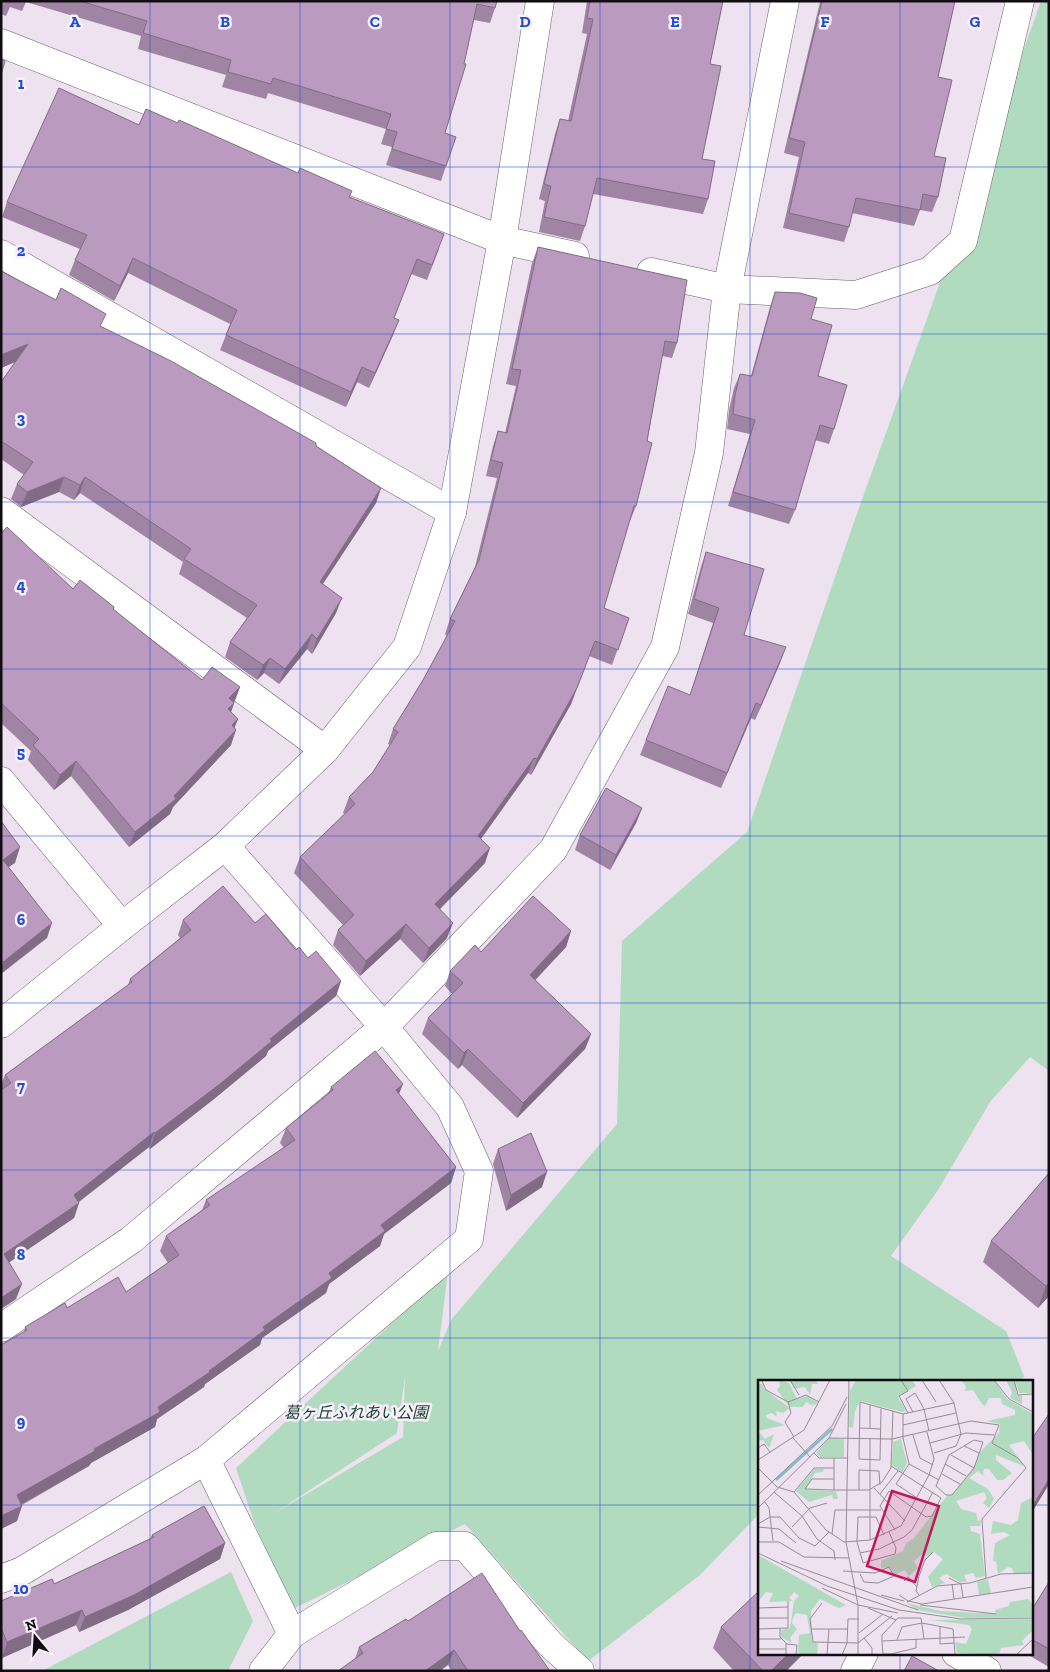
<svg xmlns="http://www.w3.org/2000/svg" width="1050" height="1672" font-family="'Zilla Slab','Noto Sans JP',serif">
	<rect width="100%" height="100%" fill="#eee1f0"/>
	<!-- green -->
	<g fill="#b1dbbe" fill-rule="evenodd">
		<path d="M1041,1H1049V1071L1030,1057L990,1102L938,1190L891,1256L1006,1331L1024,1376L1021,1381H759V1514L700,1575L588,1661L465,1524L293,1609L255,1525L236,1468L448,1271L438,1351L451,1320L617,1124L622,941L747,832L854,522ZM405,1377L403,1437L273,1514L397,1433Z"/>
		<path d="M231,1572L253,1621L228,1671H42Z"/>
	</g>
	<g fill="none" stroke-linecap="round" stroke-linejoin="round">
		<!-- minor casing -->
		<g stroke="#6b5f6c" stroke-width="29">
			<g id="minor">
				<path d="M1,43L502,240L575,256"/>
				<path d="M1,254L452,512"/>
				<path d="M651,272L727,289L856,295L930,271L963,241L1020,1"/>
				<path d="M1,511L325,750"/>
				<path d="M1,781L122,926"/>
				<path d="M1,1328L131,1240L384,1027L553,850L665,647L709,453L727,289L785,1"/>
				<path d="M206,1460L292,1634"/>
				<path d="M1,1579L22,1571L206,1460L469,1239L479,1171L450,1107L384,1027L225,846"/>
				<path d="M956,1653L987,1671"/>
				<path d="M263,1671L292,1634L436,1546H465L550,1644L580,1671"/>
				<path d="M855,1671L864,1653"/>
			</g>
		</g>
		<!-- tertiary casing -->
		<g stroke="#6b5f6c" stroke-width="29">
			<path id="tertiary" d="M1,1024L122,926L225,846L325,750L407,647L452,512L502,240L540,1"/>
		</g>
		<!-- minor -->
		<use href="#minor" stroke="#fff" stroke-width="28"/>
		<!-- tertiary -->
		<use href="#tertiary" stroke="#fff" stroke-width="28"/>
	</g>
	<!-- wall -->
	<g fill="#a084a3">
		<path d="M1,1H497L495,8L490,23L474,20L445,133L446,166L441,181L386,165L392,147L381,144L386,129L268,93L266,99L222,87L226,75L138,49L141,36L26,2L22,11L10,7L6,16L1,14Z"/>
		<path d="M587,1H723L710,64L702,159L708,199L703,214L593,194L585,226L580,241L539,232L545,201L539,199L555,134L560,119L568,121L587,34L582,33Z"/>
		<path d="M817,1H955L938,77L934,156L938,197L932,212L920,210L914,226L852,213L849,227L844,242L783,228L799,157L784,153L820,2Z"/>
		<path d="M139,125L349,198L439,249L427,280L411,274L394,318L393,335L369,388L357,382L346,407L220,350L226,335L230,324L128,273L114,301L69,275L75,260L80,249L2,217L7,202Z"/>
		<path d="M538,247L677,343L672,358L662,356L636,506L630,521H629L604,608L629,618L612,665L589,656L571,704L531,775L528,773L481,839L485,863L440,909L447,938L423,963L400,939L360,976L333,945L338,930L343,925L294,873L300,857L345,814L343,813L349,797L373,772L390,745L388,744L393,729L423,680L447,636L445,634L450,619L475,567L497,478L486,476L493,446L498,431L505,433L516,386L506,384L532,263Z"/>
		<path d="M1,271L316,446L381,488L376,503L323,584L336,613L312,654L307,649L279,684L264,673L257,680L225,657L230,642L247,618L179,574L183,562L80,493L74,500L59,492L21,507L11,499L17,484L24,475L1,459V382L15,362L1,368Z"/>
		<path d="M775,292L811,319L818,376L834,429L829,444L815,440L795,510L789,524L728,506L750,434L727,429L729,410L734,388L740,374L751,376L770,307Z"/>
		<path d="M1,534L73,589L114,607L113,610L202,680L240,687L231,712L238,719L234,728L231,745L173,807L170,814L129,847L71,776L54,790L28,760L31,751L1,723Z"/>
		<path d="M706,552L744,635L780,663L755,720L751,718L721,788L640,755L646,740L690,695L713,623L688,614L701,567Z"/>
		<path d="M642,808L636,823L610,870L575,850L580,835Z"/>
		<path d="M183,920L255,923L341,981L336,996L268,1051L266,1056L214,1099L150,1149L149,1147L79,1202L74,1218L9,1262L16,1299L1,1309V1085L5,1075L128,985L130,979L180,938L178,935Z"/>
		<path d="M571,931L566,947L535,980L591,1034L585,1049L517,1118L462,1065L458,1069L422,1034L428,1018L452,994L445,986L450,971L481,952Z"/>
		<path d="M331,1087L399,1094L456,1167L451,1183L384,1234L380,1246L329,1284L326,1293L262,1338L260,1345L205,1384L204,1387L157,1419L155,1427L91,1463L89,1466L22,1505L17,1521L1,1529V1345L24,1332L25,1327L67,1308L126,1292L168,1263L160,1251L166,1236L202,1210L206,1200L284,1148L280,1143L286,1128L328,1094Z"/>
		<path d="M498,1149L542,1187L506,1211L493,1164Z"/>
		<path d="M1049,1173V1296L1038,1308L983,1262L991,1241Z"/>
		<path d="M152,1535L225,1543L220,1559L128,1610L79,1632L76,1625L2,1658L1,1656V1601L54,1584L150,1539Z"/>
		<path d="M1049,1582V1667L1025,1653H1031V1611Z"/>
		<path d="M408,1621L520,1631L550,1671H452L448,1665L355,1659L359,1647Z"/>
		<path d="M721,1627L759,1653H804L786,1671H734L713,1648Z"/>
	</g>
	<!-- shaded-wall -->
	<g fill="#826c85">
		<path d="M133,258L128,273L114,301L120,286Z"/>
		<path d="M399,320L393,335L369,388L375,373Z"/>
		<path d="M28,344L22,359L1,368V355Z"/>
		<path d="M362,367L357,382L346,407L351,392Z"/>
		<path d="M64,477L59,492L21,507L27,492Z"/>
		<path d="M85,477L80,493L74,500L80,485Z"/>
		<path d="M381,488L376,503L314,597L320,582Z"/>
		<path d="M342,598L336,613L312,654L317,639Z"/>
		<path d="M312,634L307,649L279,684L285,669Z"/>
		<path d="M595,641L571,704L531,775L537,759Z"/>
		<path d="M786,647L780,663L755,720L761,705Z"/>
		<path d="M270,658L264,673L257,680L263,665Z"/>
		<path d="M240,687L234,702L229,698Z"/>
		<path d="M234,703L229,718L228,709Z"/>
		<path d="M756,703L751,718L721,788L727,773Z"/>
		<path d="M238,719L232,734V725Z"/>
		<path d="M236,730L231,745L173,807L170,814L129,847L135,832L174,796Z"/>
		<path d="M534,758L528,773L472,851L478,836Z"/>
		<path d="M76,761L71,776L54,790L60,775Z"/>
		<path d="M642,808L636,823L610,870L616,855Z"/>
		<path d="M20,847L15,863L1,872L3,860Z"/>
		<path d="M490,848L485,863L429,920L435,904Z"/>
		<path d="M52,923L47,938L1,974V966L3,962Z"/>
		<path d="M453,923L447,938L423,963L429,948Z"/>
		<path d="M406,924L400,939L360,976L366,961Z"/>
		<path d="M571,931L566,947L525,991L530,975Z"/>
		<path d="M341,981L336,996L268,1051L266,1056L214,1099L150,1149L155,1133L270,1039Z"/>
		<path d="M591,1034L585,1049L517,1118L523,1103Z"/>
		<path d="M468,1049L462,1065L458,1069L464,1053Z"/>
		<path d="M403,1084L397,1099L396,1090Z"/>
		<path d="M154,1132L149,1147L68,1210L74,1195Z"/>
		<path d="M456,1167L451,1183L384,1234L380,1246L329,1284L326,1293L262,1338L260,1345L205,1384L204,1387L157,1419L155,1427L91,1463L89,1466L11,1510L17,1495L94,1449L158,1407L209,1371L329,1273L381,1225Z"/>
		<path d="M547,1172L542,1187L506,1211L511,1195Z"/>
		<path d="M79,1203L74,1218L1,1268L4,1254Z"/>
		<path d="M1049,1283V1296L1038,1308L1046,1286Z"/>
		<path d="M22,1284L16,1299L1,1309V1298Z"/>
		<path d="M1049,1479L1048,1486L1031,1514V1509Z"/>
		<path d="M22,1506L17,1521L1,1529V1516Z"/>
		<path d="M225,1543L220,1559L128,1610L79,1632L85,1617Z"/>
		<path d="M82,1610L76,1625L2,1658L7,1642Z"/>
		<path d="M454,1650L448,1665L440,1671H425Z"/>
		<path d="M789,1653H804L786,1671H771Z"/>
	</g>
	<!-- building -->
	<g fill="#ba9abe" stroke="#826c85">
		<path d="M80,1H497L495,8L477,4L464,64H466L445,133L456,137L446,166L392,149L397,132L386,129L391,114L273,78L271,84L228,72L231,60L143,33L147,21Z"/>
		<path d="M590,1H723L710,64L721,66L702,159L715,161L708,199L597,178L585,226L544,217L551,186L544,184L560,119L571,121L593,19L587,18Z"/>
		<path d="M822,1H955L938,77L952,80L934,156L946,158L938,197L923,194L920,210L856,198L849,227L789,213L805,142L789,138Z"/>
		<path d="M1,59L5,61L1,75Z"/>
		<path d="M59,88L139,125L146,109L178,123L179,120L298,173L300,168L352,191L349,197L444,234L432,265L417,259L394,318L399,320L375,373L362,367L351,392L226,335L237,310L133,258L120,286L75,260L87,235L7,202Z"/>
		<path d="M538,247L687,280L677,343L665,341L647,441L652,443L636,506H634L604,608L629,618L618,650L595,641L577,688L537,759L534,758L478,836L490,848L435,904L453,923L429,948L406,924L366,961L338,930L354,915L300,857L355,804L349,797L373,772L398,732L393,729L423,680L455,621L450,619L479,560L503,463L491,460L498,431L507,433L521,370L512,369Z"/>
		<path d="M1,271L56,300L61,288L106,314L100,326L171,361L316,443V446L381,488L320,582L342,598L317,639L312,634L285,669L270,658L263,665L230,642L257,605L184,559L191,549L85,477L80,485L64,477L27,492L17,484L33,462L1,441V382L28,344L1,355Z"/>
		<path d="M775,292L800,293L817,298L811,319L832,325L818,376L847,385L834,429L820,425L795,510L733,492L755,420L733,414L735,395L740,374L752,376Z"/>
		<path d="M7,527L73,589L80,580L114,607L113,609L202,680L212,667L240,687L229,698L234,703L228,709L238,719L232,725L236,730L174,796L176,799L135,832L76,761L60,775L33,745L39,739L1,703V534Z"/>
		<path d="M706,552L764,569L744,635L786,647L761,705L756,703L727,773L646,740L668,686L690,695L719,608L694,599Z"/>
		<path d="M606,788L642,808L616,855L580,835Z"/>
		<path d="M1,821L20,847L3,860L52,923L3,962L1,960Z"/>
		<path d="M223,886L255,923L266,914L296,950L299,947L308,958L316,951L341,981L270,1039L272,1041L220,1084L155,1133L154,1132L74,1195L79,1203L4,1254L22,1284L1,1298V1090L11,1083L5,1075L132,982L130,979L191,930L183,920Z"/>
		<path d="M533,896L571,931L530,975L591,1034L523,1103L468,1049L464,1053L428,1018L463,983L450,971L475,945L481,952Z"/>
		<path d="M375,1051L403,1084L396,1090L456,1167L381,1225L385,1231L329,1273L332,1278L263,1327L265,1330L209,1371L210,1372L158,1407L160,1412L94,1449L95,1451L17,1495L22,1506L1,1516V1345L27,1330L25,1327L65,1303L67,1308L118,1277L126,1292L179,1255L166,1236L210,1205L206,1200L295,1140L286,1128L333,1090L331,1087Z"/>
		<path d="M531,1133L547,1172L511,1195L498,1149Z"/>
		<path d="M1049,1173V1283L1046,1286L991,1241Z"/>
		<path d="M1049,1414V1479L1031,1509V1440Z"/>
		<path d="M204,1506L225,1543L134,1595L85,1617L82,1610L7,1642L1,1628V1601L52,1579L54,1584L154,1537L152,1535Z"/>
		<path d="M482,1573L520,1631L521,1630L550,1671H468L454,1650L425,1671H338L363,1653L359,1647L406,1619L408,1621Z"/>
		<path d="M1049,1582V1649L1031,1639V1611Z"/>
		<path d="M759,1591V1653H789L771,1671H763L721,1627Z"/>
		<path d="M912,1656L939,1671H904Z"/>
	</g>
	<!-- grid -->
	<path fill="none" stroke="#1d4ed8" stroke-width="1" stroke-opacity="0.55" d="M150,1V1671M300,1V1671M450,1V1671M600,1V1671M750,1V1671M900,1V1381M1,167H1049M1,334H1049M1,502H1049M1,669H1049M1,836H1049M1,1003H1049M1,1170H1049M1,1338H1049M1,1505H759M1031,1505H1049M900,1653V1671"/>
	<g text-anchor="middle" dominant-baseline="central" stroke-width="5" stroke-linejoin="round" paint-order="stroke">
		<!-- park labels -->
		<g font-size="16" font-style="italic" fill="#13482b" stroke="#fbeefd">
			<text x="356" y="1412">葛ヶ丘ふれあい公園</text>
		</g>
	</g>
	<!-- overview -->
	<g transform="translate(758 1380)">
		<rect width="275" height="275" fill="#eee1f0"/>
		<path d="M21,0L31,3L39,19L49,16L59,22L58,25L54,24L57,27L48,22L45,27H32L19,10L22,6ZM33,0H58L60,4H54L52,15L47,7L36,9ZM98,0H154L158,6L140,17L148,31L144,32L102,21L97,31L95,48L91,47L92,11ZM203,0H236L249,19L275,34V75L266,61L251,65L266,86L238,75V80L254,93L245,100H239L231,89H226L225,96L220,91L211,98L230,109L236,119L231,128L225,123L229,118L226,112L198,121L203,129L218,133L220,141L223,140L222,146H212L213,151L222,154L227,196L218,198L215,193L206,195L209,202H202L188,194L181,198L187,203L174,207L170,197L185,179L176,172L171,177L164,174L156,181L160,188L151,196L147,190L136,195L132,187L123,188V181L145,171L148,163L155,159L189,116L194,115L216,88L221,73L241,53L242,44L229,41L257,35V30L244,24L243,18H231L227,26L224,24L215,10L207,11L208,7ZM248,0H256L259,15L264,16V24L252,18L254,12ZM257,0H275V13H261ZM4,3L6,9L32,28L25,33L18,31L19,37L14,33L8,35L9,38L27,45L0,51L7,59L16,54L11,68L5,60L0,61V5ZM71,58L86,59V77H62L58,73ZM143,59L149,83L144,93L134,85L135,62ZM56,89H66L65,92L57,93L47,110L78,111L80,119H75L74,115L51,122L38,111ZM275,117L273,193L256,194L254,188L250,187L240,194L238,182L235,181L237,163L252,155L246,152L233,154L235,141L253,145L260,140L263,123ZM0,175L88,225L81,228L62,219L53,231L54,262L60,263L59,275H42L40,271L41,255L52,253L49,235L38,233L35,238L34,243L39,249L32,258L34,263L23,257V250L32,248L36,221L41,216L36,212L31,218L35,221L11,222L15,213L8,212L0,222ZM230,199L233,213L221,215L219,202ZM270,219L275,225V237L207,238L160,230L148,223L183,231L238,234L237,230L251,226L252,222ZM275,239V250L264,261L266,265L243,268L241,275L199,273L197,262L208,264L214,249L211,245L173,240Z" fill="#b1dbbe"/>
		<path fill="none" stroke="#83bbcc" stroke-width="2.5" d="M18,100L74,49"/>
		<path fill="none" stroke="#968c97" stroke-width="1" d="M32,0L41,15M91,0L88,162L100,225V275M143,0L150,11L141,16L150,33M164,0L178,22M236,0L251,19L275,32M256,0L260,15L275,14M4,1L8,10L30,22L33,33L27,42L36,57M30,22L48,15L61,22M123,29L122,80L101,79L102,22L145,34L196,23M155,32L148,19L157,13L166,29L171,51M145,34V58L151,84L138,104L159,118M145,45L198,33M102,48L123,49M112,48V25M155,55L162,78L175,85M35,58L52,77M71,58L88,24M216,60L225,62L216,88L194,115H188L178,106L191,75ZM172,63L208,53L236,55M206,66L221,73M0,68L6,64L12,72M56,73L61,78H76M176,73L198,66L203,54L196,23L181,0M193,75L216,88M89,78H76V110H111L124,102L133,88L135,31M0,80L46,50L72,0M151,84L181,100M187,84L208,96M133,86L183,118L174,136L168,137L131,111L122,126L137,150M0,88L19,107L36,112L68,150L86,162L112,160L143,146L171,95L176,79L169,52M184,94L202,104M116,108L147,141M76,110L47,109L54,99H76M101,110V90L121,91L122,105M16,112L44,136L59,159L76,171L77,180M36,112L56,88H76M122,114L140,91M0,115L74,46L89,17M7,122L11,128L15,161M0,128L71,58L134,59L213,41L241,45L234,63L260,78L268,88L224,139L228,198M0,144L12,137H22L41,158L57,166L71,152M0,147L21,149L38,163M34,147L52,128L69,123M74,154L77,130H123M126,155L118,137H100L99,162L105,183L137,174L138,168L131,152M112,160V59M0,162H21L46,177L91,178M0,173L69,206L141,230L203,239L275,238M102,173L121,169L146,157L154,150L175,112M23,181L160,230M85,191L117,193L131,187L136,196L120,203L106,202L102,194M191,198L203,204L205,218M146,201L150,197L159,207M194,204L196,219M64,208L100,225L140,233M123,215L146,221M141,215L150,221L164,224L275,207M161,215L158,211L161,196L167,180L175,172M149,222L179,206L212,203L243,194L275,193M64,223L52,239L55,262L100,263L134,236M162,225L238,234M0,228L30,227M110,228L138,240M0,238H30M182,247V264L196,263M22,248V257L28,263V275M0,249L30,248V221M54,249H89M101,253L125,234M106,258L114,268V275M0,259H23M166,259L163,238H140L124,255V261L207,257M139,260L144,247L164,243L195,249L197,275M124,261L125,274H133L158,268V259M28,264L39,265L38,275M0,269H28M69,275L71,249M84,275L89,263L90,239H101M258,275L275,259"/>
		<path fill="#c2185b" fill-opacity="0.15" stroke="#c2185b" stroke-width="2.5" d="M134,111L181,126L157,202L109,186Z"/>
		<rect width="275" height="275" fill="none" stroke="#110d12" stroke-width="2.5"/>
	</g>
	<g font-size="16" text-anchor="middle" font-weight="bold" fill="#1d4ed8" stroke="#fbeefd" stroke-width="5" stroke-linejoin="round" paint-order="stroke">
		<text x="75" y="27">A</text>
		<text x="225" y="27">B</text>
		<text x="375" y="27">C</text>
		<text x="525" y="27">D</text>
		<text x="675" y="27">E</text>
		<text x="825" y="27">F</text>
		<text x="975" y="27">G</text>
		<text x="21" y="89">1</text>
		<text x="21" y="256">2</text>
		<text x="21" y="424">3</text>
		<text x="21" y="591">4</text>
		<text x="21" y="758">5</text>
		<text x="21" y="925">6</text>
		<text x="21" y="1092">7</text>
		<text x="21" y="1260">8</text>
		<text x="21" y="1427">9</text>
		<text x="21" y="1594">10</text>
	</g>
	<!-- border -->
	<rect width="1050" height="1672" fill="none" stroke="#110d12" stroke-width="5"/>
	<!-- north arrow -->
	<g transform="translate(35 1637) rotate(342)" stroke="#fbeefd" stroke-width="4" paint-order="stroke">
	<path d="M0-4L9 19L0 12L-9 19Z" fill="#110d12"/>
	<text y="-8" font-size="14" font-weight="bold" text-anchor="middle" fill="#110d12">N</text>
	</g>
</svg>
